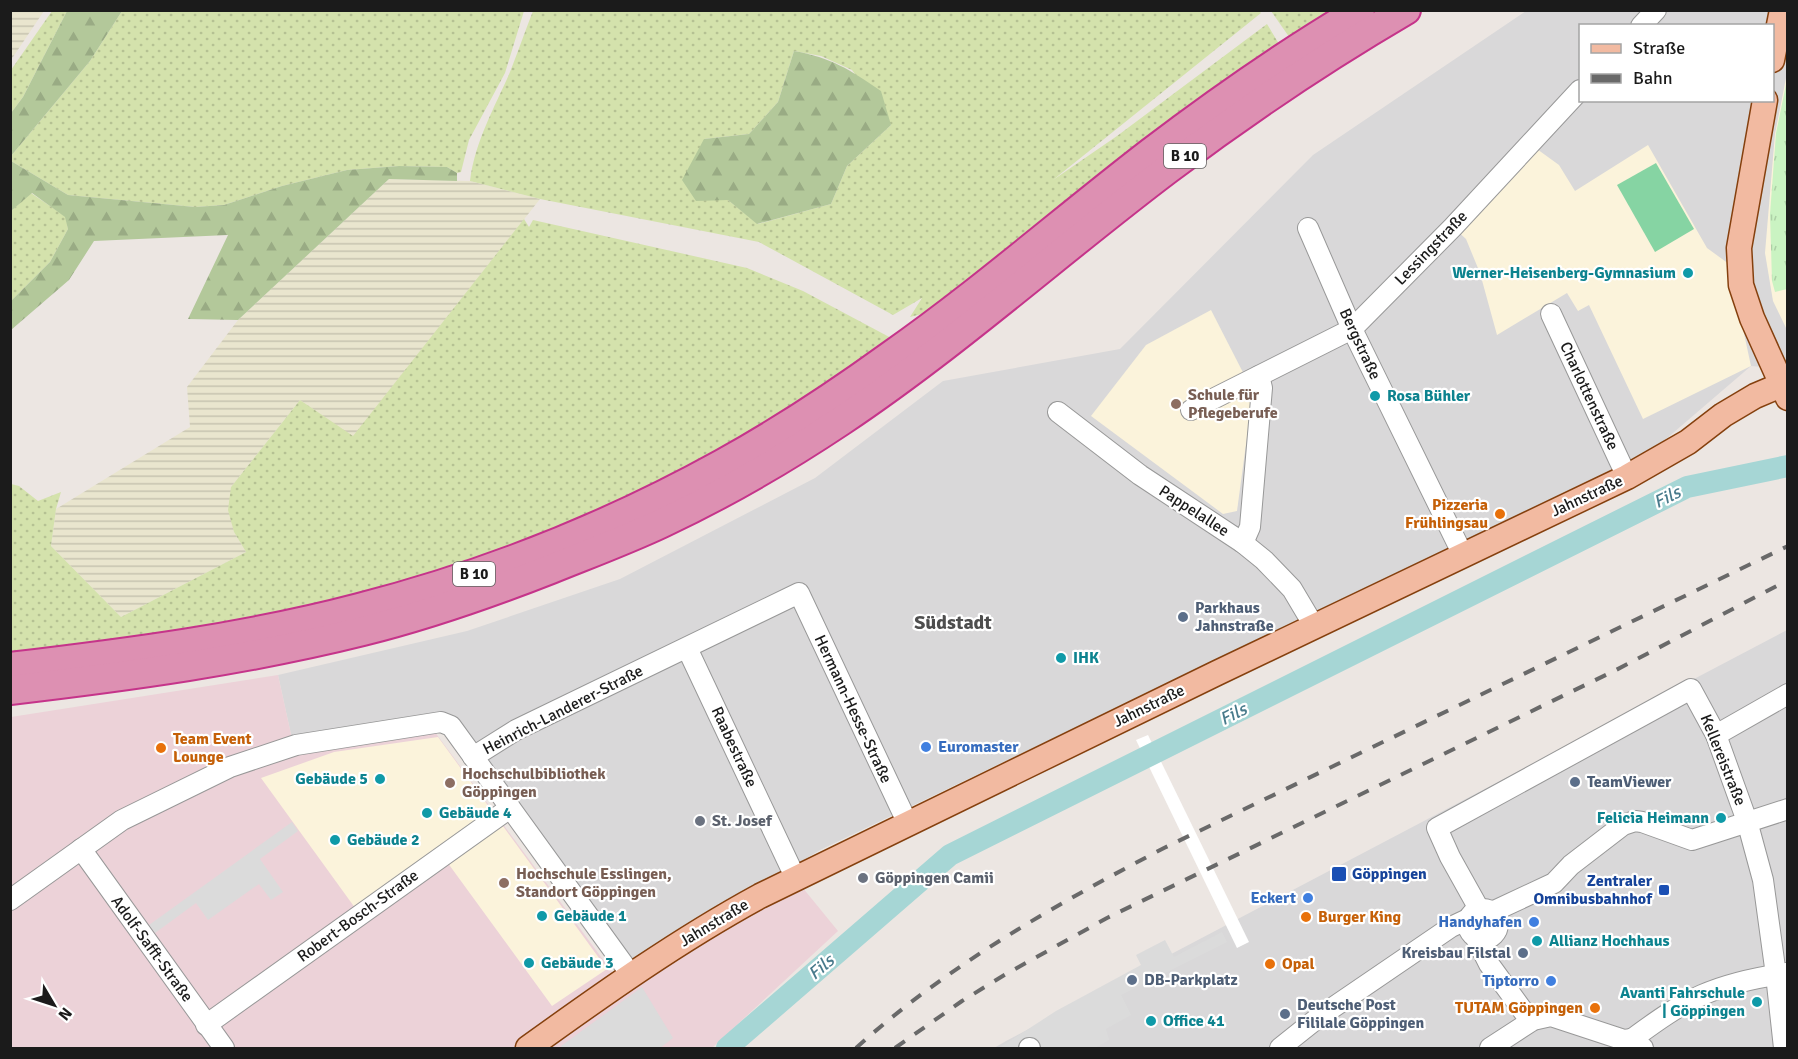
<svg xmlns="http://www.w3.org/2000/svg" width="1798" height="1059" font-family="Signika,sans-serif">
	<defs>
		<pattern id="farmland-rules" width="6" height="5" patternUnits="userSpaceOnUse" patternTransform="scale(1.5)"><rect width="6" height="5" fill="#e9e5ce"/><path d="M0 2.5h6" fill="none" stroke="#c7c4b0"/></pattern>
		<pattern id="grass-dots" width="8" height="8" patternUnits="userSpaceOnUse" patternTransform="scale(1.5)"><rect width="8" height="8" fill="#d4e2ac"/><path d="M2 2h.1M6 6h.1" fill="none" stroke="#b5c193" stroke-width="1.8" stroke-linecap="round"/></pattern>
		<pattern id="forest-firs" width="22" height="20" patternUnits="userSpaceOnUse" patternTransform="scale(1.5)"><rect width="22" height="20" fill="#b3c89a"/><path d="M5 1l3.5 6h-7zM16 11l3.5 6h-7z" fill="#99ab84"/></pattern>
		<pattern id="park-tufts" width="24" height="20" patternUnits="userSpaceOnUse" patternTransform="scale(1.5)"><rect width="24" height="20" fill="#caf3c2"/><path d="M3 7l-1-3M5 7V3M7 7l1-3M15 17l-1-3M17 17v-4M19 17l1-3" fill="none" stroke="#add0a6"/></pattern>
	</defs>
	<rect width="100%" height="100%" fill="#ece6e2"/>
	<!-- residential -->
	<g fill="#d9d8d9" fill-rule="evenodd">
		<path d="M1526,11H1787V369L1751,366L1652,451L820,850L618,972L434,720L292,739L278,675L467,631L620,579L815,478L943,381L1120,349L1313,155ZM1580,26H1772V100H1580Z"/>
		<path d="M1787,630V1048H994L1006,1041Z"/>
	</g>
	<!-- commercial -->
	<path fill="#ecd2d8" d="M278,675L292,739L426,720L621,984L798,882L838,931L712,1048H11V717Z"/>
	<!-- education -->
	<g fill="#fbf3db">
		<path d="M1787,73V330L1773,301L1765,253L1775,134Z"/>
		<path d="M1530,144L1559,165L1575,191L1648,145L1707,248L1729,264L1751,366L1643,419L1589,305L1578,311L1567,293L1497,335L1480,273L1466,239L1453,227Z"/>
		<path d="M1211,310L1253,392L1237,511L1223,514L1091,416L1146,345Z"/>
		<path d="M438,737L607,969L552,1006L442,855L358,912L261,778L334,752Z"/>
	</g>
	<!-- farmland -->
	<g fill="url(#farmland-rules)">
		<path d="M11,10L44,11L11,60L10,11Z"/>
		<path d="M389,179L470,181L540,199L353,437L300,400L231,487L234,532L246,552L121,617L51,546L56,509L190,427L187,387L238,320Z"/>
	</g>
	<!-- grass -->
	<g fill="url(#grass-dots)" fill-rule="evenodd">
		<path d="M52,11H67L23,97L11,113V70Z"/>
		<path d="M122,11H524L505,73L469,140L461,172L457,173L447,167L399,166L347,170L282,186L224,205L195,207L68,195L11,161V156L90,61Z"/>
		<path d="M533,11H1259L1261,13L1053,180L1117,136L1267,24L1282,49L933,311L910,317L922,298L893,315L759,242L540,199L470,181C475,141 494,109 510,72C518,52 525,31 533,11ZM794,51L821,56L852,70L891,125L847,166L831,204L758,224L728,200L704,139L749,134L778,102Z"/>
		<path d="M1271,11H1342L1292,41Z"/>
		<path d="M31,193L66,217L68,229L50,262L11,301V211Z"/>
		<path d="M524,219L529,227L533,220L747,268L803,291L893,339C843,373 793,408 741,438C657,486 568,526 477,558C453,567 429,577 405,583C277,619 142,639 11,654V484L19,486L38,501L61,492L56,509L51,546L121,617L246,552L234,532L228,510L231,487L300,400L353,436Z"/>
	</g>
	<!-- forest -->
	<g fill="url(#forest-firs)">
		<path d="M67,11H122L90,61L11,156V113L23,97Z"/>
		<path d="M794,51C832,58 849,69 881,91L891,125L847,166L831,204L757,224L728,200L696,201L682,180L704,139L749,134L778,102Z"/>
		<path d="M11,161L68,195L195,207L224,205L282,186L347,170L399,166L447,167L457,173V181L389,179L238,320L188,319L228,235L94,241L69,280L11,330V301L50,262L68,229L65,217L32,193L11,211Z"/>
	</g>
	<!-- park -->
	<path fill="url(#park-tufts)" d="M1787,80V289L1775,292L1772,281L1770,214L1776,133Z"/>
	<!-- pitch -->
	<path fill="#86d4a3" d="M1656,163L1694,229L1655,252L1617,185Z"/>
	<!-- parking -->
	<g fill="#dbdbdb">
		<path d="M292,822L298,831L260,859L283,892L271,900L259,884L208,920L196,903L155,933L149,925Z"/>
		<path d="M1222,932L1227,942L1121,995L1131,1015L1106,1029L1109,1040L1095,1048H999L1056,1011L1141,965L1136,955L1165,940L1174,957Z"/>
		<path d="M642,987L673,1038L660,1048H562L561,1046Z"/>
	</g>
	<!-- pier -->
	<path fill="#fff" d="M1148,735L1249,942L1237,948L1136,740Z"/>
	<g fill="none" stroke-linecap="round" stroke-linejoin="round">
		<!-- river -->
		<path stroke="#a6d6d5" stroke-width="22" d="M727,1048L950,855L1687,487L1788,466"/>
		<!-- minor casing -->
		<g stroke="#989898" stroke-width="22">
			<g id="minor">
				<path d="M1641,26L1656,10"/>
				<path d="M1308,228L1352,329L1463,555"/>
				<path d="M1551,314L1627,477"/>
				<path d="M1191,410L1352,329L1453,227L1580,90"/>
				<path d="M1058,412L1140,475L1243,543L1264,560L1292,589L1314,626"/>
				<path d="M1243,543L1250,527L1262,388L1259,376"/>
				<path d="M687,648L796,879"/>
				<path d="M1716,735L1788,694"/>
				<path d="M473,757L516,730L799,593L908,824"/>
				<path d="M81,849L224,1048"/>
				<path d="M10,900L122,820L230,767L296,745L441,722L451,726L632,976"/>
				<circle cx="1483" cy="924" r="15"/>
				<path d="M1479,909L1450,857L1437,828L1691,689L1716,735L1747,821L1763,880L1776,975L1784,1048"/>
				<path d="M1492,912L1554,883L1571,865L1623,825L1635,821L1642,822L1692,840L1788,809"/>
				<path d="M1476,938L1489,964L1526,1015L1533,1020"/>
				<path d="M206,1025L510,808"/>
				<path d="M1632,1039C1654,1023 1677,1006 1702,995C1729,983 1759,977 1787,973"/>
				<path d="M1029,1048H1030"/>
				<path d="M1280,1048L1319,1017L1451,927L1468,919"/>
				<path d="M1490,1048L1533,1020L1551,1016L1624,1040L1632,1039L1643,1048"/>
			</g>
		</g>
		<!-- major casing -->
		<g stroke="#85400e" stroke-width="27">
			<g id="major">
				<path d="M1772,60L1782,10"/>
				<path d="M1765,100L1739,248L1741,285L1752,318L1788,398"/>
				<path d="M528,1048C603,994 679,940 760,896L1217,673L1627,477L1688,442L1723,415L1755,396L1781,385"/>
			</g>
		</g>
		<!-- highway casing -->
		<g stroke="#c5348a" stroke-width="32">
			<g id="highway">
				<path d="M10,667C127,653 245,638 359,608C484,576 608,527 722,464C780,432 836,395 890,356C980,293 1063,220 1150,153C1217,102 1287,53 1360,10"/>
				<path d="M10,690C129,676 247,660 363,631C427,615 490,593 551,569C588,554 626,540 662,523C724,494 784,459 841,421C956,344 1058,252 1168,169C1245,111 1324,58 1406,10"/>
			</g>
		</g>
		<!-- minor -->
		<use href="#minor" stroke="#fff" stroke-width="20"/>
		<!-- major -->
		<use href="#major" stroke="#f2baa1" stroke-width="24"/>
		<!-- highway -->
		<use href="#highway" stroke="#dd90b2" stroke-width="28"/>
		<!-- rail -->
		<g stroke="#696969" stroke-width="4" stroke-dasharray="12 12" stroke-linecap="butt">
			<path d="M856,1048C948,965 1055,905 1164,848L1788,546"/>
			<path d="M895,1048L962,1001L1006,974L1107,918L1616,670L1788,580"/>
		</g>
	</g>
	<!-- markers -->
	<g fill="#0f9aa8" stroke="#fff" stroke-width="2">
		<circle cx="1688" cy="273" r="6"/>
		<circle cx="1375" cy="396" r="6"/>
		<circle cx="1061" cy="658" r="6"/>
		<circle cx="380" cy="779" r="6"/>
		<circle cx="427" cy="813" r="6"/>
		<circle cx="1721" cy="818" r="6"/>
		<circle cx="335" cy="840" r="6"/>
		<circle cx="542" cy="916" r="6"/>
		<circle cx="1537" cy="941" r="6"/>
		<circle cx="529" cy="963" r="6"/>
		<circle cx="1757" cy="1002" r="6"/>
		<circle cx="1151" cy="1021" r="6"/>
	</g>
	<g fill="#8d6e63" stroke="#fff" stroke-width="2">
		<circle cx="1176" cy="404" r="6"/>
		<circle cx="450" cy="783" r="6"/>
		<circle cx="504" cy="883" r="6"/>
	</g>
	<g fill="#e8710a" stroke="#fff" stroke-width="2">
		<circle cx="1500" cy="514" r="6"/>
		<circle cx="161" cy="748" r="6"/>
		<circle cx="1306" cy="917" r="6"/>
		<circle cx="1270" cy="964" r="6"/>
		<circle cx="1595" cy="1008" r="6"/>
	</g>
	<g fill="#5c6f8a" stroke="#fff" stroke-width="2">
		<circle cx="1183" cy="617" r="6"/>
		<circle cx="1575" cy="782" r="6"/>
		<circle cx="1523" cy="953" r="6"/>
		<circle cx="1132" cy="980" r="6"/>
		<circle cx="1285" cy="1014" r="6"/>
	</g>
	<g fill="#3f7fe0" stroke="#fff" stroke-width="2">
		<circle cx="926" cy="747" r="6"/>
		<circle cx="1308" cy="898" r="6"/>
		<circle cx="1534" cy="922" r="6"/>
		<circle cx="1551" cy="981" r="6"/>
	</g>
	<g fill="#6b7280" stroke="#fff" stroke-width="2">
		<circle cx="700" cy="821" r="6"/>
		<circle cx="863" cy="878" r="6"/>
	</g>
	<g fill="#1a4fb4" stroke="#fff" stroke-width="2">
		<rect x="1331" y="866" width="16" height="16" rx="3"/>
		<rect x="1658" y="884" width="12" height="12" rx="3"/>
	</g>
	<g text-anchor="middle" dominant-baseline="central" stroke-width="4.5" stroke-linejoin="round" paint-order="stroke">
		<!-- shield labels -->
		<g fill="#fff" stroke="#5f5f5f" stroke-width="1.5">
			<rect x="1164" y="144" width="42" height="24" rx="4.5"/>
			<rect x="453" y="562" width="42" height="24" rx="4.5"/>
		</g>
		<g font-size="15" font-weight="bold" fill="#1b1b1b">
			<text x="1185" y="156">B 10</text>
			<text x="474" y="574">B 10</text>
		</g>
		<!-- street labels -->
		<g font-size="16" fill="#1b1b1b" stroke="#fff">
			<text transform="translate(1431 248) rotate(-46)">Lessingstraße</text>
			<text transform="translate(1360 344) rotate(65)">Bergstraße</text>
			<text transform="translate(1589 396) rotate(65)">Charlottenstraße</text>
			<text transform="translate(1587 496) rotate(-25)">Jahnstraße</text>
			<text transform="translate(1194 511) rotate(33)">Pappelallee</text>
			<text transform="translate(1149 706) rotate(-26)">Jahnstraße</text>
			<text transform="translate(853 709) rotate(65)">Hermann-Hesse-Straße</text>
			<text transform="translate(563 710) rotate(-27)">Heinrich-Landerer-Straße</text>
			<text transform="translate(734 747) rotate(65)">Raabestraße</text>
			<text transform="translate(1723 760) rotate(68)">Kellereistraße</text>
			<text transform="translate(358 916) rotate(-36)">Robert-Bosch-Straße</text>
			<text transform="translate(714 923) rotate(-31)">Jahnstraße</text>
			<text transform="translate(152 949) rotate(54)">Adolf-Safft-Straße</text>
		</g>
		<!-- culture labels -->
		<g font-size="16" font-weight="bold" fill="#0d838f" stroke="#fff" text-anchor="start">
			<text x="1676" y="273" text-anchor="end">Werner-Heisenberg-Gymnasium</text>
			<text x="1387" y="396">Rosa Bühler</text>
			<text x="1073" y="658">IHK</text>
			<text x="368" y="779" text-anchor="end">Gebäude 5</text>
			<text x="439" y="813">Gebäude 4</text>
			<text x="1709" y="818" text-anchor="end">Felicia Heimann</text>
			<text x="347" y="840">Gebäude 2</text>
			<text x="554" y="916">Gebäude 1</text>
			<text x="1549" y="941">Allianz Hochhaus</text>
			<text x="541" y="963">Gebäude 3</text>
			<text x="1745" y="993" text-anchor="end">Avanti Fahrschule<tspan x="1745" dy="18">| Göppingen</tspan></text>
			<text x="1163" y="1021">Office 41</text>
		</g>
		<!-- education labels -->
		<g font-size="16" font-weight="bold" fill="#785e54" stroke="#fff" text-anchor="start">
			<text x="1188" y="395">Schule für<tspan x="1188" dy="18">Pflegeberufe</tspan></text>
			<text x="462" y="774">Hochschulbibliothek<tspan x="462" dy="18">Göppingen</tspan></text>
			<text x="516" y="874">Hochschule Esslingen,<tspan x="516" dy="18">Standort Göppingen</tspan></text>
		</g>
		<!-- food labels -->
		<g font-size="16" font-weight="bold" fill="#c56008" stroke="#fff" text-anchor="start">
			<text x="1488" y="505" text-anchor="end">Pizzeria<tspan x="1488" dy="18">Frühlingsau</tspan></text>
			<text x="173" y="739">Team Event<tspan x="173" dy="18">Lounge</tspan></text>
			<text x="1318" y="917">Burger King</text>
			<text x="1282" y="964">Opal</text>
			<text x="1583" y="1008" text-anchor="end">TUTAM Göppingen</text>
		</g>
		<!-- service labels -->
		<g font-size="16" font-weight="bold" fill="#4e5e75" stroke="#fff" text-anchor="start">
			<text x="1195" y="608">Parkhaus<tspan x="1195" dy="18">Jahnstraße</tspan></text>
			<text x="1587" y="782">TeamViewer</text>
			<text x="1511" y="953" text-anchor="end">Kreisbau Filstal</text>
			<text x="1144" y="980">DB-Parkplatz</text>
			<text x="1297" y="1005">Deutsche Post<tspan x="1297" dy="18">Fililale Göppingen</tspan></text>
		</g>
		<!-- shop labels -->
		<g font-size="16" font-weight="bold" fill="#366cbe" stroke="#fff" text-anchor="end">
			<text x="938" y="747" text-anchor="start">Euromaster</text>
			<text x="1296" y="898">Eckert</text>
			<text x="1522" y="922">Handyhafen</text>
			<text x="1539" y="981">Tiptorro</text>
		</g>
		<!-- worship labels -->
		<g font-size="16" font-weight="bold" fill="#5b616d" stroke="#fff" text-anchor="start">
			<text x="712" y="821">St. Josef</text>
			<text x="875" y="878">Göppingen Camii</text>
		</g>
		<!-- transit labels -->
		<g font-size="16" font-weight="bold" fill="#164399" stroke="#fff" text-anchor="start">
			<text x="1352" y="874">Göppingen</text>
			<text x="1652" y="881" text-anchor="end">Zentraler<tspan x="1652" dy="18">Omnibusbahnhof</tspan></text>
		</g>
		<!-- water labels -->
		<g font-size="18" font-style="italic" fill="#487a8b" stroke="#fff">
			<text transform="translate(1667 497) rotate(-26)">Fils</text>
			<text transform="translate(1233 714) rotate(-27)">Fils</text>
			<text transform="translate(821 967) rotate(-41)">Fils</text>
		</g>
		<!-- quarter labels -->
		<g font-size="20" font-weight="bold" fill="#4e4e4e" stroke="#fff">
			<text x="953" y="622">Südstadt</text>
		</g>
	</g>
	<!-- border -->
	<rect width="1798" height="1059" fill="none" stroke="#1b1b1b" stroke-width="24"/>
	<!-- legend -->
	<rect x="1579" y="24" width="195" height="78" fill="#ffffff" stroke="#a4a4a4" stroke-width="1.5"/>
	<rect x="1591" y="44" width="30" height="9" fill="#f2baa1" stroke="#a4a4a4" stroke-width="1.5"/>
	<text x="1633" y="54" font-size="18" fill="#1b1b1b">Straße</text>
	<rect x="1591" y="74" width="30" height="9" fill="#696969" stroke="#a4a4a4" stroke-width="1.5"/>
	<text x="1633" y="84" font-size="18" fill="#1b1b1b">Bahn</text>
	<!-- north arrow -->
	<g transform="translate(54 1005) rotate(129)" stroke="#ffffff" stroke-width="4.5" paint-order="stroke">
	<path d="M0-4.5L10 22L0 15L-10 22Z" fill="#1b1b1b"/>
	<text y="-9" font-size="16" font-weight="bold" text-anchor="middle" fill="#1b1b1b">N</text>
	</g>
</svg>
